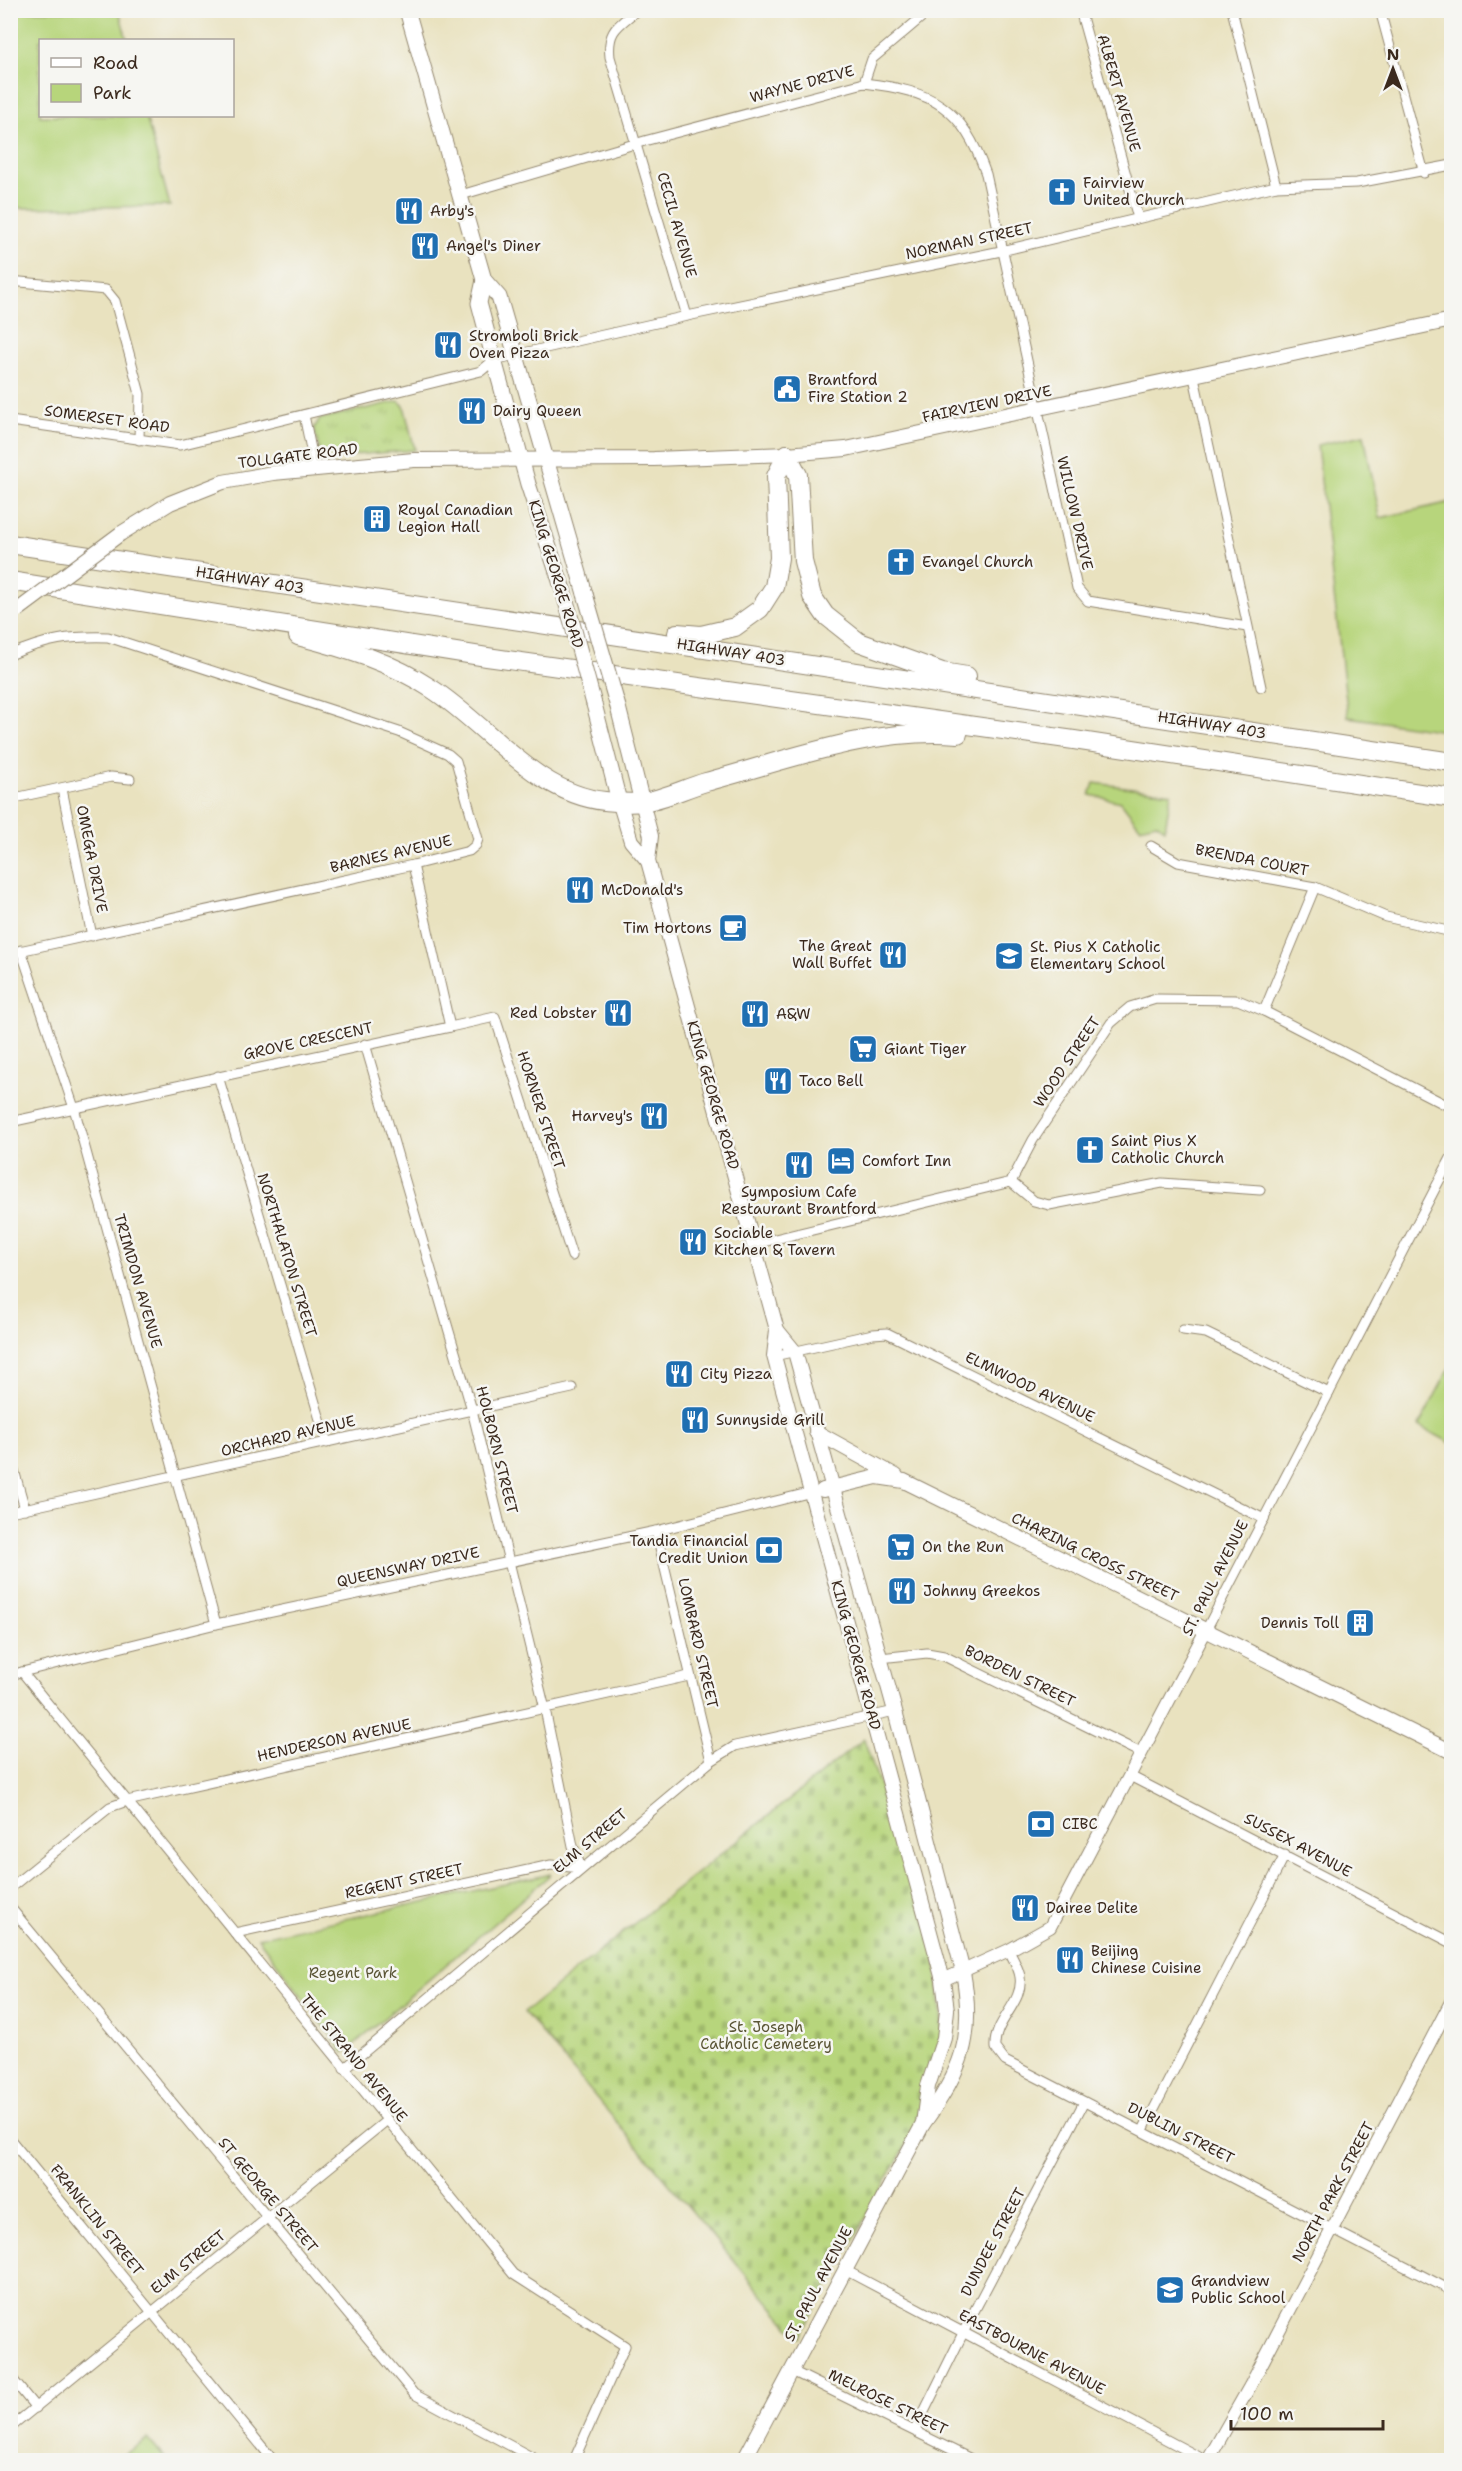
<svg xmlns="http://www.w3.org/2000/svg" width="1462" height="2471" font-family="'Shantell Sans',sans-serif">
	<defs>
		<pattern id="grass-tufts" width="24" height="20" patternUnits="userSpaceOnUse" patternTransform="scale(1.5)"><rect width="24" height="20" fill="#b7d57b"/><path d="M3 7l-1-3M5 7V3M7 7l1-3M15 17l-1-3M17 17v-4M19 17l1-3" fill="none" stroke="#9eb76a"/></pattern>
		<pattern id="cemetery-stones" width="16" height="16" patternUnits="userSpaceOnUse" patternTransform="scale(1.5)"><rect width="16" height="16" fill="#b7d57b"/><path d="M2 7V4a2 2 0 0 1 4 0v3zM10 15v-3a2 2 0 0 1 4 0v3z" fill="#9eb76a"/></pattern>
	</defs>
	<rect width="100%" height="100%" fill="#f6f6f2"/>
	<filter id="ink" filterUnits="userSpaceOnUse"><feTurbulence type="fractalNoise" baseFrequency=".0167" numOctaves="2"/><feDisplacementMap in="SourceGraphic" scale="12" xChannelSelector="R" yChannelSelector="G"/><feConvolveMatrix kernelMatrix="1 2 1 2 8 2 1 2 1" color-interpolation-filters="sRGB"/></filter>
	<filter id="wash" filterUnits="userSpaceOnUse"><feTurbulence type="fractalNoise" baseFrequency=".008" numOctaves="4" result="noise"/><feDisplacementMap in="SourceGraphic" scale="24" xChannelSelector="R" yChannelSelector="G"/><feGaussianBlur stdDeviation="1.35" result="paint"/><feColorMatrix in="noise" values="0 0 0 0 0 0 0 0 0 0 0 0 0 0 0 0 0 1.4 0 .05"/><feComposite in="paint" operator="in"/></filter>
	<g filter="url(#wash)">
		<rect width="100%" height="100%" fill="#e9e2bf"/>
		<!-- grass -->
		<path fill="url(#grass-tufts)" stroke="#79804c" stroke-width="1.5" d="M399,401L404,406L415,450L328,457L320,454L314,428L320,419Z"/>
		<!-- cemetery -->
		<path fill="url(#cemetery-stones)" stroke="#79804c" stroke-width="1.5" d="M864,1739L934,1945L943,2032L916,2127L799,2338L524,2012Z"/>
		<!-- park -->
		<g fill="#b7d57b" stroke="#79804c" stroke-width="1.5">
			<path d="M10,11H119L127,40H40V116H146L170,206L20,208L11,206Z"/>
			<path d="M1364,435L1380,518L1451,502V732L1348,717L1317,445Z"/>
			<path d="M1094,783L1171,793L1165,829L1156,823L1140,827L1121,802L1090,795Z"/>
			<path d="M1451,1365V1443L1419,1426Z"/>
			<path d="M551,1874L344,2053L258,1938Z"/>
			<path d="M148,2439L166,2460H116Z"/>
		</g>
	</g>
	<g filter="url(#ink)">
		<g fill="none" stroke-linecap="round" stroke-linejoin="round">
			<!-- minor casing -->
			<g stroke="#92866e" stroke-width="11">
				<g id="minor">
					<path d="M637,10C618,26 607,30 610,57L687,316"/>
					<path d="M1080,10L1138,218"/>
					<path d="M1232,10L1276,186"/>
					<path d="M1380,10L1424,173"/>
					<path d="M864,83L872,59L930,10"/>
					<path d="M461,195L648,140L864,83C934,91 962,107 986,174L1077,588L1088,601L1247,627"/>
					<path d="M10,281L106,290L115,301L140,394L139,440"/>
					<path d="M1194,377L1261,687"/>
					<path d="M304,415L315,469"/>
					<path d="M10,421L180,445L481,371L494,360L515,355L687,316L1001,251L1276,186L1357,183L1452,165"/>
					<path d="M10,655C46,639 70,636 108,637L399,732L448,754L456,761L478,839L476,845L469,851L413,865L10,953"/>
					<path d="M62,789L92,936"/>
					<path d="M10,799L111,777L130,779"/>
					<path d="M1151,846L1178,862L1315,887L1386,917L1452,932"/>
					<path d="M21,950L74,1108L216,1624"/>
					<path d="M1264,1011L1315,887"/>
					<path d="M450,1027L495,1017L572,1256"/>
					<path d="M218,1076L327,1443"/>
					<path d="M10,1122L450,1027L413,865"/>
					<path d="M1011,1182L1034,1201L1049,1205L1162,1183L1260,1190"/>
					<path d="M755,1244L1011,1182L1033,1140L1111,1023L1130,1007L1156,999L1238,1000L1264,1011L1452,1108"/>
					<path d="M1183,1330L1206,1333L1329,1393"/>
					<path d="M774,1356L873,1334L887,1333L1264,1519"/>
					<path d="M10,1456L25,1509"/>
					<path d="M10,1512L572,1388"/>
					<path d="M656,1531L711,1761"/>
					<path d="M1206,1630L1452,1156"/>
					<path d="M880,1658L927,1653L944,1656L1141,1753"/>
					<path d="M22,1672L513,2274L625,2346L574,2460"/>
					<path d="M10,1675L216,1624L656,1531L812,1492"/>
					<path d="M1130,1776L1452,1943"/>
					<path d="M10,1888L110,1807L127,1801L689,1676"/>
					<path d="M10,1907L414,2394L537,2460"/>
					<path d="M235,1933L551,1865L581,1868L573,1846L545,1709L472,1410L365,1044"/>
					<path d="M1009,1950C1012,1958 1019,1968 1020,1977C1024,2003 993,2021 995,2048L1005,2061L1452,2291"/>
					<path d="M344,2069L711,1761L735,1746L895,1711"/>
					<path d="M1143,2130L1285,1855"/>
					<path d="M10,2139L273,2460"/>
					<path d="M845,2270L1205,2460"/>
					<path d="M790,2370L973,2460"/>
					<path d="M10,2376L36,2408"/>
					<path d="M10,2428L386,2121"/>
					<path d="M915,2430L969,2321L1084,2102"/>
				</g>
			</g>
			<!-- tertiary casing -->
			<g stroke="#92866e" stroke-width="14">
				<g id="tertiary">
					<path d="M943,1980L1009,1950L1050,1927L1206,1630"/>
					<path d="M1208,2460L1250,2386L1452,2000"/>
				</g>
			</g>
			<!-- secondary casing -->
			<g stroke="#92866e" stroke-width="16">
				<g id="secondary">
					<path d="M120,534L170,503L223,482L273,473L414,460L654,459L787,454L846,449L1452,320"/>
					<path d="M619,801L631,841L648,861"/>
					<path d="M642,802L651,836L648,861L777,1330L774,1356L943,1980L947,2010L944,2038L928,2086L923,2124"/>
					<path d="M816,1432L896,1476"/>
					<path d="M823,1490L877,1477L904,1481L1452,1752"/>
					<path d="M744,2460L923,2124C962,2071 975,2037 963,1972L895,1711L795,1352L777,1330"/>
				</g>
			</g>
			<!-- primary casing -->
			<g stroke="#92866e" stroke-width="17">
				<g id="primary">
					<path d="M407,10L484,280L499,297L585,594"/>
					<path d="M484,280L479,303L494,360L528,484L563,590"/>
					<path d="M594,704L619,801"/>
					<path d="M618,707L642,802"/>
				</g>
			</g>
			<!-- motorway casing -->
			<g stroke="#92866e" stroke-width="20">
				<g id="motorway">
					<path d="M787,454L798,475L803,561L812,596L825,615L859,642L942,672L967,676"/>
					<path d="M10,544L1452,762"/>
					<path d="M10,581L487,657L1074,740L1452,798"/>
					<path d="M677,633L701,635L735,627L760,609L774,587L779,558L776,476L787,454"/>
					<path d="M298,636C345,648 391,662 432,689C488,725 535,794 605,801C616,802 630,804 641,802C662,800 685,788 706,782C788,760 872,727 958,734"/>
				</g>
			</g>
			<!-- minor -->
			<use href="#minor" stroke="#fff" stroke-width="9"/>
			<!-- tertiary -->
			<use href="#tertiary" stroke="#fff" stroke-width="12"/>
			<!-- secondary -->
			<use href="#secondary" stroke="#fff" stroke-width="14"/>
			<!-- primary -->
			<use href="#primary" stroke="#fff" stroke-width="15"/>
			<!-- motorway -->
			<use href="#motorway" stroke="#fff" stroke-width="18"/>
			<!-- secondary-bridge casing -->
			<g stroke="#92866e" stroke-width="16" stroke-linecap="butt">
				<path id="secondary-bridge" d="M18,610L120,534"/>
			</g>
			<!-- primary-bridge casing -->
			<g stroke="#92866e" stroke-width="17" stroke-linecap="butt">
				<g id="primary-bridge">
					<path d="M563,590L594,704"/>
					<path d="M585,594L618,707"/>
				</g>
			</g>
			<!-- secondary-bridge -->
			<use href="#secondary-bridge" stroke="#fff" stroke-width="14"/>
			<!-- primary-bridge -->
			<use href="#primary-bridge" stroke="#fff" stroke-width="15"/>
		</g>
	</g>
	<!-- icons -->
	<defs>
		<g id="church-square" transform="scale(1.5)"><rect x="-9" y="-9" width="18" height="18" rx="4" fill="#1f6fb2" stroke="#f6f6f2"/><path d="M-1.2-6h2.4v3.5h3.3v2.4h-3.3V6h-2.4V-.1h-3.3v-2.4h3.3Z" fill="#fff"/></g>
		<g id="restaurant-square" transform="scale(1.5)"><rect x="-9" y="-9" width="18" height="18" rx="4" fill="#1f6fb2" stroke="#f6f6f2"/><path d="M-5-6h1v4h1v-4h1v4h1v-4h1v5L-1.5 .5V6h-2V.5L-5-1ZM5-6V6H3V1.5H1.5Q1.5-4 5-6Z" fill="#fff"/></g>
		<g id="civic-square" transform="scale(1.5)"><rect x="-9" y="-9" width="18" height="18" rx="4" fill="#1f6fb2" stroke="#f6f6f2"/><path d="M-.6-6.5H3V-4.5H.6V-3L4-1V1h2V6H-6V1h2V-1L-.6-3ZM-1.2 2.5V6h2.4V2.5Z" fill="#fff"/></g>
		<g id="building-square" transform="scale(1.5)"><rect x="-9" y="-9" width="18" height="18" rx="4" fill="#1f6fb2" stroke="#f6f6f2"/><path d="M-4-6H4V6H1V3H-1V6H-4ZM-2.5-4.3h1.7v1.8h-1.7ZM.8-4.3h1.7v1.8H.8ZM-2.5-1h1.7V.8h-1.7ZM.8-1h1.7V.8H.8Z" fill="#fff"/></g>
		<g id="cafe-square" transform="scale(1.5)"><rect x="-9" y="-9" width="18" height="18" rx="4" fill="#1f6fb2" stroke="#f6f6f2"/><path d="M-5.5-4.5H6V0H3Q3 3.5 0 3.5H-2.5Q-5.5 3.5-5.5 0ZM3-3.2v2h1.7v-2ZM-6 4.5H4V6H-6Z" fill="#fff"/></g>
		<g id="school-square" transform="scale(1.5)"><rect x="-9" y="-9" width="18" height="18" rx="4" fill="#1f6fb2" stroke="#f6f6f2"/><path d="M0-5L7-2L0 1L-7-2ZM-4 1L0 2.5L4 1V4Q0 6-4 4Z" fill="#fff"/></g>
		<g id="supermarket-square" transform="scale(1.5)"><rect x="-9" y="-9" width="18" height="18" rx="4" fill="#1f6fb2" stroke="#f6f6f2"/><path d="M-6-5.5h2.5l.6 2H6L4.5 2H-2.5L-4.4-4H-6ZM-1.5 3.2a1.3 1.3 0 1 0 .1 0ZM3 3.2a1.3 1.3 0 1 0 .1 0Z" fill="#fff"/></g>
		<g id="hotel-square" transform="scale(1.5)"><rect x="-9" y="-9" width="18" height="18" rx="4" fill="#1f6fb2" stroke="#f6f6f2"/><path d="M-6-4.5h1.5V1H6V5H4.5V3h-9V5H-6ZM-4 0a1.8 1.8 0 1 1 3.6 0ZM.5 0V-2.5h3Q6-2.5 6 0Z" fill="#fff"/></g>
		<g id="bank-square" transform="scale(1.5)"><rect x="-9" y="-9" width="18" height="18" rx="4" fill="#1f6fb2" stroke="#f6f6f2"/><path d="M-6-4H6V4H-6ZM0-2.3a2.3 2.3 0 1 0 0 4.6a2.3 2.3 0 1 0 0-4.6Z" fill="#fff"/></g>
	</defs>
	<g fill-rule="evenodd">
		<use href="#church-square" x="1062" y="192"/>
		<use href="#restaurant-square" x="409" y="211"/>
		<use href="#restaurant-square" x="425" y="246"/>
		<use href="#restaurant-square" x="448" y="345"/>
		<use href="#civic-square" x="787" y="389"/>
		<use href="#restaurant-square" x="472" y="411"/>
		<use href="#building-square" x="377" y="519"/>
		<use href="#church-square" x="901" y="562"/>
		<use href="#restaurant-square" x="580" y="890"/>
		<use href="#cafe-square" x="733" y="928"/>
		<use href="#restaurant-square" x="893" y="955"/>
		<use href="#school-square" x="1009" y="956"/>
		<use href="#restaurant-square" x="618" y="1013"/>
		<use href="#restaurant-square" x="755" y="1014"/>
		<use href="#supermarket-square" x="863" y="1049"/>
		<use href="#restaurant-square" x="778" y="1081"/>
		<use href="#restaurant-square" x="654" y="1116"/>
		<use href="#church-square" x="1090" y="1150"/>
		<use href="#hotel-square" x="841" y="1161"/>
		<use href="#restaurant-square" x="799" y="1165"/>
		<use href="#restaurant-square" x="693" y="1242"/>
		<use href="#restaurant-square" x="679" y="1374"/>
		<use href="#restaurant-square" x="695" y="1420"/>
		<use href="#supermarket-square" x="901" y="1547"/>
		<use href="#bank-square" x="769" y="1550"/>
		<use href="#restaurant-square" x="902" y="1591"/>
		<use href="#building-square" x="1360" y="1623"/>
		<use href="#bank-square" x="1041" y="1824"/>
		<use href="#restaurant-square" x="1025" y="1908"/>
		<use href="#restaurant-square" x="1070" y="1960"/>
		<use href="#school-square" x="1170" y="2290"/>
	</g>
	<g text-anchor="middle" dominant-baseline="central" stroke-width="5" stroke-linejoin="round" paint-order="stroke">
		<!-- street labels -->
		<g font-size="15" fill="#3b2a1e" stroke="#f6f6f2">
			<text transform="translate(802 84) rotate(-15)">WAYNE DRIVE</text>
			<text transform="translate(1119 93) rotate(74)">ALBERT AVENUE</text>
			<text transform="translate(677 225) rotate(74)">CECIL AVENUE</text>
			<text transform="translate(969 241) rotate(-12)">NORMAN STREET</text>
			<text transform="translate(987 404) rotate(-12)">FAIRVIEW DRIVE</text>
			<text transform="translate(107 419) rotate(8)">SOMERSET ROAD</text>
			<text transform="translate(298 456) rotate(-7)">TOLLGATE ROAD</text>
			<text transform="translate(1075 513) rotate(77)">WILLOW DRIVE</text>
			<text transform="translate(556 574) rotate(73)">KING GEORGE ROAD</text>
			<text transform="translate(250 580) rotate(9)">HIGHWAY 403</text>
			<text transform="translate(731 652) rotate(9)">HIGHWAY 403</text>
			<text transform="translate(1212 725) rotate(9)">HIGHWAY 403</text>
			<text transform="translate(391 854) rotate(-13)">BARNES AVENUE</text>
			<text transform="translate(92 859) rotate(79)">OMEGA DRIVE</text>
			<text transform="translate(1252 860) rotate(11)">BRENDA COURT</text>
			<text transform="translate(308 1041) rotate(-12)">GROVE CRESCENT</text>
			<text transform="translate(1067 1062) rotate(-56)">WOOD STREET</text>
			<text transform="translate(713 1095) rotate(74)">KING GEORGE ROAD</text>
			<text transform="translate(541 1110) rotate(72)">HORNER STREET</text>
			<text transform="translate(287 1255) rotate(73)">NORTHALATON STREET</text>
			<text transform="translate(138 1281) rotate(74)">TRIMDON AVENUE</text>
			<text transform="translate(1030 1387) rotate(26)">ELMWOOD AVENUE</text>
			<text transform="translate(288 1436) rotate(-13)">ORCHARD AVENUE</text>
			<text transform="translate(497 1450) rotate(76)">HOLBORN STREET</text>
			<text transform="translate(1095 1557) rotate(26)">CHARING CROSS STREET</text>
			<text transform="translate(408 1567) rotate(-12)">QUEENSWAY DRIVE</text>
			<text transform="translate(1215 1578) rotate(-63)">ST. PAUL AVENUE</text>
			<text transform="translate(698 1643) rotate(77)">LOMBARD STREET</text>
			<text transform="translate(856 1655) rotate(75)">KING GEORGE ROAD</text>
			<text transform="translate(1020 1676) rotate(26)">BORDEN STREET</text>
			<text transform="translate(334 1740) rotate(-12)">HENDERSON AVENUE</text>
			<text transform="translate(590 1841) rotate(-40)">ELM STREET</text>
			<text transform="translate(1298 1845) rotate(28)">SUSSEX AVENUE</text>
			<text transform="translate(404 1881) rotate(-12)">REGENT STREET</text>
			<text transform="translate(354 2058) rotate(51)">THE STRAND AVENUE</text>
			<text transform="translate(1181 2133) rotate(27)">DUBLIN STREET</text>
			<text transform="translate(1333 2192) rotate(-62)">NORTH PARK STREET</text>
			<text transform="translate(268 2195) rotate(50)">ST GEORGE STREET</text>
			<text transform="translate(97 2220) rotate(51)">FRANKLIN STREET</text>
			<text transform="translate(993 2242) rotate(-62)">DUNDEE STREET</text>
			<text transform="translate(188 2262) rotate(-39)">ELM STREET</text>
			<text transform="translate(818 2284) rotate(-62)">ST. PAUL AVENUE</text>
			<text transform="translate(1032 2352) rotate(28)">EASTBOURNE AVENUE</text>
			<text transform="translate(888 2402) rotate(26)">MELROSE STREET</text>
		</g>
		<!-- poi labels -->
		<g font-size="15" fill="#3b2a1e" stroke="#f6f6f2" text-anchor="start">
			<text x="1083" y="183">Fairview<tspan x="1083" dy="17">United Church</tspan></text>
			<text x="430" y="211">Arby's</text>
			<text x="446" y="246">Angel's Diner</text>
			<text x="469" y="336">Stromboli Brick<tspan x="469" dy="17">Oven Pizza</tspan></text>
			<text x="808" y="380">Brantford<tspan x="808" dy="17">Fire Station 2</tspan></text>
			<text x="493" y="411">Dairy Queen</text>
			<text x="398" y="510">Royal Canadian<tspan x="398" dy="17">Legion Hall</tspan></text>
			<text x="922" y="562">Evangel Church</text>
			<text x="601" y="890">McDonald's</text>
			<text x="712" y="928" text-anchor="end">Tim Hortons</text>
			<text x="872" y="946" text-anchor="end">The Great<tspan x="872" dy="17">Wall Buffet</tspan></text>
			<text x="1030" y="947">St. Pius X Catholic<tspan x="1030" dy="17">Elementary School</tspan></text>
			<text x="597" y="1013" text-anchor="end">Red Lobster</text>
			<text x="776" y="1014">A&amp;W</text>
			<text x="884" y="1049">Giant Tiger</text>
			<text x="799" y="1081">Taco Bell</text>
			<text x="633" y="1116" text-anchor="end">Harvey's</text>
			<text x="1111" y="1141">Saint Pius X<tspan x="1111" dy="17">Catholic Church</tspan></text>
			<text x="862" y="1161">Comfort Inn</text>
			<text x="799" y="1192" text-anchor="middle">Symposium Cafe<tspan x="799" dy="17">Restaurant Brantford</tspan></text>
			<text x="714" y="1233">Sociable<tspan x="714" dy="17">Kitchen &amp; Tavern</tspan></text>
			<text x="700" y="1374">City Pizza</text>
			<text x="716" y="1420">Sunnyside Grill</text>
			<text x="748" y="1541" text-anchor="end">Tandia Financial<tspan x="748" dy="17">Credit Union</tspan></text>
			<text x="922" y="1547">On the Run</text>
			<text x="923" y="1591">Johnny Greekos</text>
			<text x="1339" y="1623" text-anchor="end">Dennis Toll</text>
			<text x="1062" y="1824">CIBC</text>
			<text x="1046" y="1908">Dairee Delite</text>
			<text x="1091" y="1951">Beijing<tspan x="1091" dy="17">Chinese Cuisine</tspan></text>
			<text x="1191" y="2281">Grandview<tspan x="1191" dy="17">Public School</tspan></text>
		</g>
		<!-- park labels -->
		<g font-size="15" fill="#5a5535" stroke="#f6f6f2">
			<text x="353" y="1973">Regent Park</text>
			<text x="766" y="2027">St. Joseph<tspan x="766" dy="17">Catholic Cemetery</tspan></text>
		</g>
	</g>
	<!-- margin -->
	<rect width="1462" height="2471" fill="none" stroke="#f6f6f2" stroke-width="36"/>
	<!-- legend -->
	<rect x="39" y="39" width="195" height="78" fill="#f6f6f2" stroke="#aba49d" stroke-width="1.5"/>
	<rect x="51" y="58" width="30" height="9" fill="#ffffff" stroke="#aba49d" stroke-width="1.5"/>
	<text x="93" y="69" font-size="18" fill="#3b2a1e">Road</text>
	<rect x="51" y="84" width="30" height="18" fill="#b7d57b" stroke="#aba49d" stroke-width="1.5"/>
	<text x="93" y="99" font-size="18" fill="#3b2a1e">Park</text>
	<!-- north arrow -->
	<g transform="translate(1393 69)" stroke="#f6f6f2" stroke-width="4.5" paint-order="stroke">
	<path d="M0-4.5L10 22L0 15L-10 22Z" fill="#3b2a1e"/>
	<text y="-9" font-size="16" font-weight="bold" text-anchor="middle" fill="#3b2a1e">N</text>
	</g>
	<!-- scale -->
	<path d="M1231 2420v9h152v-9" fill="none" stroke="#3b2a1e" stroke-width="3"/>
	<text x="1240" y="2420" font-size="18" fill="#3b2a1e" stroke="#f6f6f2" stroke-width="4.5" paint-order="stroke">100 m</text>
</svg>
